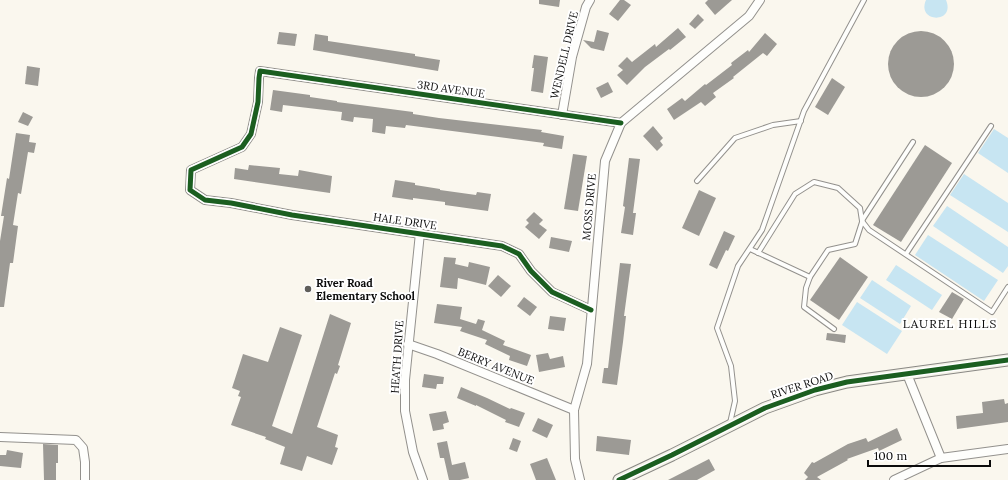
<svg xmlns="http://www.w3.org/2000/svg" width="1008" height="480" font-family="Lora,serif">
	<rect width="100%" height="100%" fill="#faf7ee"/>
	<!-- water -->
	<g fill="#c7e5f2">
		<path d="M926,0H946C956,24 916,23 926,0Z"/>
		<path d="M994,129L1008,138V173L978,153Z"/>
		<path d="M964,174L1008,203V232L950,195Z"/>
		<path d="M947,206L1008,247V266L1003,273L933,226Z"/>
		<path d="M928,235L998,280L984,301L915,255Z"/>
		<path d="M896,265L942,295L932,310L886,280Z"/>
		<path d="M872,280L911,306L900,324L860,298Z"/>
		<path d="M857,302L902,331L887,354L842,325Z"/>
	</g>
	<!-- building -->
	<g fill="#9c9a95">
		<path d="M539,0H560L559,7L539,4Z"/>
		<path d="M620,0H624L631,5L618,21L609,14Z"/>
		<path d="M708,0H732L715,15L705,3Z"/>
		<path d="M698,14L704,20L695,29L689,24Z"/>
		<path d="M678,28L686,37L670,50L669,49L645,67L627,85L617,75L623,70L618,66L627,57L632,62L655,44L656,47Z"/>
		<path d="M597,30L609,33L604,51L591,48L583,40L594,42Z"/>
		<circle cx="921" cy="64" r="33"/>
		<path d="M279,32L297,34L295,46L277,44Z"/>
		<path d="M765,33L777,44L767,56L763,53L733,77L734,78L713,93L716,97L705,106L701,102L674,120L667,109L682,98L685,101L705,84L706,85L732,65L731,63L748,50L749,52Z"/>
		<path d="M315,34L328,36V41L415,54V56L440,60L438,71L313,50Z"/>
		<path d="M534,55L548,57L543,93L531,91L534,68H532Z"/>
		<path d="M27,66L40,68L38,86L25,84Z"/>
		<path d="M832,78L845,87L828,115L815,107Z"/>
		<path d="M608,82L613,92L601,98L596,88Z"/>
		<path d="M273,90L310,95V97L337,101V102L413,112V114L439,118L542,130L541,132L564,136L562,149L543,146L544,143L406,125L405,128L386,126L385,134L372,132L373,119L354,117L353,122L341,120L342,112L283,105L282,112L270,110Z"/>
		<path d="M23,112L33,117L28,126L18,122Z"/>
		<path d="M653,126L663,138L660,141L663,145L657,151L643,136Z"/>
		<path d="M16,133L30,135L29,142L36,143L34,153L28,152L21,194L18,193L13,225L18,226L13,263H10L4,307H0V241L4,216H1L7,178L9,179Z"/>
		<path d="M925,145L952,163L901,242L873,225Z"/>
		<path d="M573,154L587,156L578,211L564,209Z"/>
		<path d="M629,158L640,159L633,213H636L633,235L621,233L625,207L623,206Z"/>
		<path d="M249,165L280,168L279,174L298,176L299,170L332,176L330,193L234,179L235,168L248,170Z"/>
		<path d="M395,180L415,183V185L440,189V190L476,195L477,192L491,194L488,211L445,205V202L413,198V200L392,197Z"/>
		<path d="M699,190L716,198L699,236L682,228Z"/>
		<path d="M534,212L543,220L539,224L547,230L539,239L525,227L529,223L526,220Z"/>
		<path d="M724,231L735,236L728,251L726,250L717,269L709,265Z"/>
		<path d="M551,237L572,241L569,252L549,248Z"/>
		<path d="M444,257L456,258L455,264L468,267L469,262L490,267L486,285L458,278L457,289L440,287Z"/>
		<path d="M840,257L868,277L839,320L810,300Z"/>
		<path d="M620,263L631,264L624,316H626L623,342L617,385L602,383L604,368H608Z"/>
		<path d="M498,275L511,286L501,297L488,286Z"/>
		<path d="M952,292L964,299L952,319L939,312Z"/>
		<path d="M524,297L537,307L530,316L517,306Z"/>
		<path d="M437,304L462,307L460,319L476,324L478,319L485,321L482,330L505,341L503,345L531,355L527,366L509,360L510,356L485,344L487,340L460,331L462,327L434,323Z"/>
		<path d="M330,314L351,323L338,365L340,366L337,374L335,373L317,427L338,435L335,447L338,448L332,465L307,456L302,471L280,464L285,447L265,439L266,437L231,425L241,397L238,396L240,391L232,388L243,354L268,362L280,327L302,335L272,426L292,434Z"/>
		<path d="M550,316L566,318L564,331L548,329Z"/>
		<path d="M827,333L846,335L845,343L826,340Z"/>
		<path d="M548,353L550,359L563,356L565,367L539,372L536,355Z"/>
		<path d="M424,374L444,377L443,384H437L436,389L422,387Z"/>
		<path d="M461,387L487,398L510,409L511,408L525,413L519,427L505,422L506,420L476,405V406L457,398Z"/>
		<path d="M1004,399L1005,404L1008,403V422L957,429L956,416L983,413L982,402Z"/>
		<path d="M446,411L449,422L443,424L444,429L433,431L429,414Z"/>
		<path d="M538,418L553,425L547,438L532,431Z"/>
		<path d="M897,428L902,440L879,451L878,448L847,459L848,460L817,477L821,480H805L808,477L804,473L812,462L814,463L848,444L866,438L868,442Z"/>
		<path d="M597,436L631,440L629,455L596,451Z"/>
		<path d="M513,438L521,441L517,452L509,449Z"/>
		<path d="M447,441L452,465L465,462L469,478L460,480H449L444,458H440L437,443Z"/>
		<path d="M43,444L58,445V463H56V480H44Z"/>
		<path d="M7,450L23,453L21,468L0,466V455H6Z"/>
		<path d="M547,458L556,480H536L530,464Z"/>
		<path d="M709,459L715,470L697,480H668Z"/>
	</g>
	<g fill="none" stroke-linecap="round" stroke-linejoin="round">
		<!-- lane casing -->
		<g stroke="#93918d" stroke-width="6">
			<g id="lane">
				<path d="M697,181L735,138L773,125L801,121"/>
				<path d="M750,249L810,277"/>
				<path d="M758,253L795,194L814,182L838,188L860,208L862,221L869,230L992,312L1008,287"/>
				<path d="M906,254L991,126"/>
				<path d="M834,329L804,307L806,288L810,277L828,250L855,244L863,219L913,142"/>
				<path d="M730,423L735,401L731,366L717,328L738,266L762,230L804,111L864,0"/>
			</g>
		</g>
		<!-- street casing -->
		<g stroke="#93918d" stroke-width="10">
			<g id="street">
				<path d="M562,115L572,57L586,7L590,0"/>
				<path d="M420,233L405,380V411L413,452L423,480"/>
				<path d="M591,310L552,292L531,271L519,254L502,246L292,215L231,203L205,200L190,190L191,170L242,147L251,134L258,102L259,78L260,71L621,123"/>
				<path d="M408,344L437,354L574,410"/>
				<path d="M907,374L941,458"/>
				<path d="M0,437L76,440L83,448L85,462V480"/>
				<path d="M580,480L575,459L574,410L587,364L605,161L621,123L749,16L760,0"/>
				<path d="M894,480L941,458L1008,449"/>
			</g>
		</g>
		<!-- secondary casing -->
		<g stroke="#898884" stroke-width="13">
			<path id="secondary" d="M619,480L672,455L765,408L815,390L847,382L1008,360"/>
		</g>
		<!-- lane -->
		<use href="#lane" stroke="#fefefc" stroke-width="4"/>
		<!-- street -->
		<use href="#street" stroke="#fefefc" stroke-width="8"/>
		<!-- secondary -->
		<use href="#secondary" stroke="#f4f2e8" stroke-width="11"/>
		<!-- cycleway casing -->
		<g stroke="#fff" stroke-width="8">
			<g id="cycleway">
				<path d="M591,310L552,292L531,271L519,254L502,246L292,215L231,203L205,200L190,190L191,170L242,147L251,134L258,102L259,78L260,71L621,123"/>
				<path d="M619,480L672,455L765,408L815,390L847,382L1008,360"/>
			</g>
		</g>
		<!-- cycleway -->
		<use href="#cycleway" stroke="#1b5e20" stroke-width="5"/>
	</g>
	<!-- markers -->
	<circle fill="#5f5e5a" stroke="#fff" stroke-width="1.5" cx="308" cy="289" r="4"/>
	<g text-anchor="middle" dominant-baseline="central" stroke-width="4" stroke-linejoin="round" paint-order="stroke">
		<!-- street labels -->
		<g font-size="11" fill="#0b0b0b" stroke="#fff">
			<text transform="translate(564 55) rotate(-77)">WENDELL DRIVE</text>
			<text transform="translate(451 89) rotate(8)">3RD AVENUE</text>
			<text transform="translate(589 207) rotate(-85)">MOSS DRIVE</text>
			<text transform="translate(405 221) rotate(8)">HALE DRIVE</text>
			<text transform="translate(397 357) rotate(-86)">HEATH DRIVE</text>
			<text transform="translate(496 366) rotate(22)">BERRY AVENUE</text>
			<text transform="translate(802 385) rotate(-18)">RIVER ROAD</text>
		</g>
		<!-- poi labels -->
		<g font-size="11" font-weight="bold" fill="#0b0b0b" stroke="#fff" text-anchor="start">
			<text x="316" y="283">River Road<tspan x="316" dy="13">Elementary School</tspan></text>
		</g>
		<!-- neighbourhood labels -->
		<g font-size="12" letter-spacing="1" fill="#0b0b0b" stroke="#fff">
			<text x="950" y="323">LAUREL HILLS</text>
		</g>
	</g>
	<!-- scale -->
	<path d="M868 460v6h122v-6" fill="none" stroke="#0b0b0b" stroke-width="2"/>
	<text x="874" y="460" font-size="12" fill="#0b0b0b" stroke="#ffffff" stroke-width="3" paint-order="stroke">100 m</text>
</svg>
